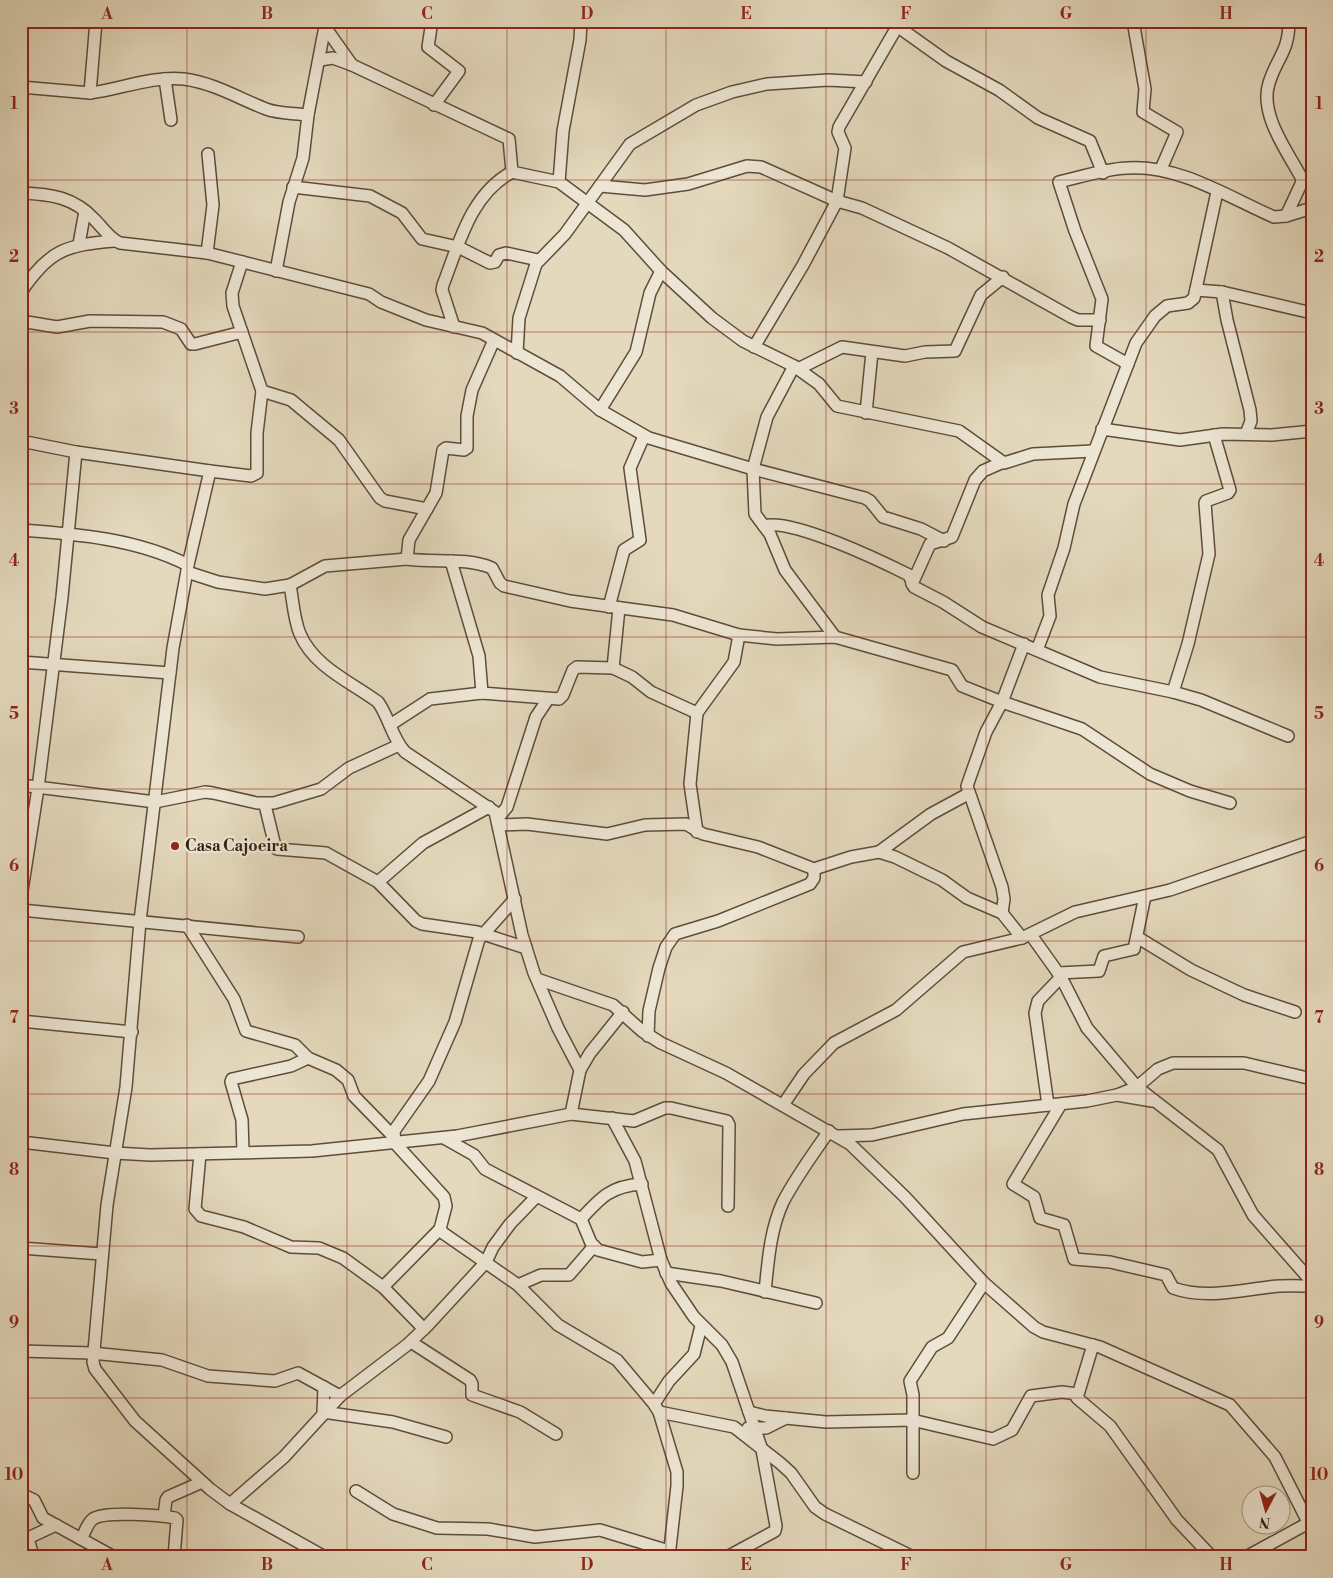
<svg xmlns="http://www.w3.org/2000/svg" width="1333" height="1578" font-family="'Libre Bodoni',serif">
	<rect width="100%" height="100%" fill="#e4d9bd"/>
	<filter id="stains"><feTurbulence type="fractalNoise" baseFrequency=".004" numOctaves="4"/><feColorMatrix values="0 0 0 0 .2 0 0 0 0 .09 0 0 0 0 .02 0 0 0 .5 -.17"/></filter>
	<radialGradient id="worn" r=".72"><stop offset=".6" stop-color="#630" stop-opacity="0"/><stop offset="1" stop-color="#630" stop-opacity=".3"/></radialGradient>
	<g fill="none" stroke-linecap="round" stroke-linejoin="round">
		<!-- minor casing -->
		<g stroke="#5e4d3a" stroke-width="14">
			<g id="minor">
				<path d="M432,21L428,47L459,71L434,105"/>
				<path d="M890,21L946,61L999,90L1038,118L1090,141L1103,173"/>
				<path d="M1133,21L1145,89L1143,112L1177,132L1161,169"/>
				<path d="M325,27L352,65"/>
				<path d="M320,60L333,58L352,65L509,139L512,172L559,182L624,230L661,271L712,318L743,341L794,366L819,384L837,406L959,431L1004,463L1033,454L1093,451"/>
				<path d="M165,79L171,120"/>
				<path d="M21,87L90,93L96,21"/>
				<path d="M90,93C122,89 150,76 184,79C214,83 238,98 266,109C279,114 294,113 308,115"/>
				<path d="M559,182L563,131L580,40L581,21"/>
				<path d="M600,186L645,190L688,184L747,166L761,167L837,201L862,208L948,248L1071,317L1078,320H1100"/>
				<path d="M293,187L370,196L402,213L422,239L458,247L490,263L495,262L499,255L506,253L538,260"/>
				<path d="M21,193C51,194 74,197 95,220C103,228 110,239 120,243L207,253L369,294L381,302L426,320L482,333L560,376L600,410L649,438L753,469L865,498L870,501L883,517L921,529L944,541"/>
				<path d="M1286,216L1302,182L1301,177C1287,151 1259,114 1269,83C1277,57 1289,52 1289,21"/>
				<path d="M79,244L85,211"/>
				<path d="M207,253L213,205L208,154"/>
				<path d="M276,271L289,202L303,158L308,115L326,21"/>
				<path d="M1196,290L1222,292L1312,313"/>
				<path d="M21,292C49,250 66,245 114,241"/>
				<path d="M1222,292L1227,320L1250,410L1251,421L1246,434"/>
				<path d="M21,321L57,327L90,321L163,322L181,329L191,344H195L242,332"/>
				<path d="M454,327L442,290L443,285C459,244 470,195 512,172"/>
				<path d="M754,347L803,265L837,201L845,148L838,132L839,127L897,27"/>
				<path d="M517,353L519,318L536,264L565,234L630,144L696,105L732,92L767,84L828,80L866,82"/>
				<path d="M1128,364L1096,346L1102,299L1075,231L1059,182C1081,177 1104,169 1127,168C1178,164 1228,197 1274,217L1286,216L1312,208"/>
				<path d="M794,366L767,417L753,469L755,514L770,534L785,570L835,637"/>
				<path d="M798,369L842,347L905,356L925,352L955,351L981,295L1003,277"/>
				<path d="M262,391L291,400L339,440L380,498L385,501L427,509"/>
				<path d="M600,410L636,352L650,293L661,271"/>
				<path d="M866,413L872,352"/>
				<path d="M1102,429L1180,440L1223,434L1272,435L1312,431"/>
				<path d="M21,441L76,452L210,471L188,565L173,648L140,921L126,1087L107,1205L93,1362L95,1369L135,1421L210,1489L230,1504L325,1557"/>
				<path d="M210,471L251,476L257,473V433L262,391L233,306L232,293L242,262"/>
				<path d="M764,526C790,517 883,562 909,575L914,587L943,602L982,627L1100,677L1173,692L1201,700L1288,736"/>
				<path d="M21,530C78,534 137,539 188,565"/>
				<path d="M407,559C436,563 465,557 492,568L500,583L504,586L570,601L673,615L739,635L777,639L835,637L952,670L962,686L1002,702L1082,729L1150,774L1190,791L1230,803"/>
				<path d="M451,561L479,656L482,693"/>
				<path d="M187,572L218,582L265,589L290,585L325,566L407,559L409,540L436,493L443,450L446,448L464,450L467,448V416L472,390L494,340"/>
				<path d="M912,584L930,544L952,537L975,480L983,471L1001,463"/>
				<path d="M290,585C293,601 294,620 300,634C314,667 351,682 378,702C389,717 392,738 405,752L495,812L522,935L534,973L558,1028L580,1070L571,1114"/>
				<path d="M609,607L624,550L640,540L630,468L644,436"/>
				<path d="M1037,650L1050,616L1048,595L1064,548L1074,504L1136,343L1155,316L1167,306L1188,303L1194,298L1217,192"/>
				<path d="M21,662L170,673"/>
				<path d="M613,668L619,608"/>
				<path d="M1173,692L1188,644L1209,554L1205,503L1206,501L1228,493L1230,490L1214,435"/>
				<path d="M390,725L430,699L482,693L559,699L563,695L573,670L577,667L613,668L632,677L651,692L697,713"/>
				<path d="M21,785L155,802L205,792L213,793L257,803H274L321,789L349,768L399,745"/>
				<path d="M265,805L275,846L277,849L326,853L378,882L416,921L422,924L477,932L526,948"/>
				<path d="M498,818L507,807L536,717L548,699"/>
				<path d="M499,825L527,824L607,834L645,825L686,824L703,834L758,847L814,869L851,857L879,852L895,857L942,880L967,898L1002,913L1022,938"/>
				<path d="M697,832L690,784L697,713L734,662L739,635"/>
				<path d="M879,852L931,814L968,794"/>
				<path d="M378,882L423,843L489,807"/>
				<path d="M21,897L38,788L62,597L76,452"/>
				<path d="M515,899L479,939L455,1022L429,1081L394,1131L395,1143L444,1197L446,1206L440,1229L443,1233L518,1285L558,1325L617,1360L654,1404L659,1412L677,1472V1486L669,1557"/>
				<path d="M21,910L298,937"/>
				<path d="M1002,913L1004,899L1002,887L967,786L986,732L1002,702L1024,644"/>
				<path d="M187,925L234,999L246,1031L295,1045L308,1058L336,1070L348,1080L354,1096L393,1136"/>
				<path d="M1031,935L1061,977L1087,1028L1137,1087L1218,1150L1253,1215L1312,1282"/>
				<path d="M1137,937L1191,970L1244,995L1295,1012"/>
				<path d="M1058,973L1099,971L1104,956L1134,949L1145,896"/>
				<path d="M537,979L613,1005L642,1031L661,1043L726,1073L850,1144L905,1197L984,1283L1034,1327L1043,1332L1100,1347L1230,1405L1275,1457L1308,1522"/>
				<path d="M21,1021L132,1032"/>
				<path d="M648,1036L649,1011L659,968L666,947L675,934L718,921L810,884L814,878V869"/>
				<path d="M580,1070L590,1053L623,1012"/>
				<path d="M1117,1095L1152,1101"/>
				<path d="M1061,1104L1013,1184L1034,1197L1040,1218L1064,1225L1074,1259L1110,1262L1166,1275L1173,1288C1204,1299 1237,1291 1269,1287C1283,1285 1298,1286 1312,1286"/>
				<path d="M783,1105L804,1074L834,1043L896,1010L963,952L1022,938L1075,912L1170,890L1312,841"/>
				<path d="M1048,1105L1035,1013L1038,1001L1061,977"/>
				<path d="M612,1118L635,1161L661,1260L671,1283L694,1317L722,1345L732,1362L762,1450L776,1526L775,1531L727,1557"/>
				<path d="M839,1136L872,1135L963,1114L1087,1101L1117,1095L1137,1087L1158,1069L1173,1063H1244L1312,1079"/>
				<path d="M444,1138L474,1155L485,1169L581,1219L591,1243L598,1250L642,1262L661,1260"/>
				<path d="M21,1142L115,1153L150,1155L312,1151L457,1136L571,1114L634,1121L665,1108H671L727,1121L729,1125L728,1206"/>
				<path d="M243,1152L242,1120L231,1082L232,1079L291,1066L308,1058"/>
				<path d="M200,1154L195,1209L201,1216L244,1227L291,1247L319,1248L343,1258L383,1287L424,1329"/>
				<path d="M581,1219C601,1197 611,1186 642,1184"/>
				<path d="M21,1248L101,1254"/>
				<path d="M666,1273L721,1281L816,1303"/>
				<path d="M518,1285L541,1275H569L594,1246"/>
				<path d="M383,1287L440,1229"/>
				<path d="M765,1292C768,1262 770,1230 783,1202C796,1177 813,1154 829,1131"/>
				<path d="M411,1342L470,1380L472,1384V1395L520,1412L556,1434"/>
				<path d="M1093,1345L1077,1398L1110,1426L1177,1520L1212,1557"/>
				<path d="M21,1351L92,1353L162,1360L208,1376L275,1381L298,1373L340,1396"/>
				<path d="M324,1387L323,1412L393,1422L446,1437"/>
				<path d="M654,1404L669,1381L694,1354L701,1326"/>
				<path d="M659,1412L734,1427L780,1463L791,1473L815,1507L825,1514L913,1557"/>
				<path d="M749,1412L765,1416L826,1422L912,1420L993,1439L1012,1430L1031,1396L1062,1392L1077,1394"/>
				<path d="M748,1428H766L786,1418"/>
				<path d="M913,1473V1395L910,1381L932,1347L948,1338L984,1283"/>
				<path d="M356,1491L393,1514L437,1528L488,1529L535,1537L600,1530L669,1551"/>
				<path d="M21,1494L34,1500L43,1518L114,1557"/>
				<path d="M230,1504L284,1457L340,1396L407,1345L427,1326L486,1262L493,1247L510,1224L536,1197"/>
				<path d="M164,1516L166,1500L168,1497L202,1482"/>
				<path d="M81,1539C85,1533 87,1523 93,1519C104,1511 160,1515 175,1518L177,1520L174,1557"/>
				<path d="M33,1557L28,1538L56,1525"/>
				<path d="M1246,1557L1312,1521"/>
			</g>
		</g>
		<!-- minor -->
		<use href="#minor" stroke="#ede6d4" stroke-width="11"/>
	</g>
	<!-- grid -->
	<path fill="none" stroke="#8f2418" stroke-width="1" stroke-opacity="0.55" d="M187,21V1557M347,21V1557M507,21V1557M666,21V1557M826,21V1557M986,21V1557M1146,21V1557M21,180H1312M21,332H1312M21,484H1312M21,637H1312M21,789H1312M21,941H1312M21,1094H1312M21,1246H1312M21,1398H1312"/>
	<!-- markers -->
	<circle fill="#8f2418" stroke="#ede6d4" stroke-width="2" cx="175" cy="846" r="5"/>
	<g text-anchor="middle" dominant-baseline="central" stroke-width="4.5" stroke-linejoin="round" paint-order="stroke">
		<!-- poi labels -->
		<g font-size="16" font-weight="bold" fill="#321e0f" stroke="#ede6d4" text-anchor="start">
			<text x="185" y="846">Casa Cajoeira</text>
		</g>
	</g>
	<!-- margin -->
	<rect width="1333" height="1578" fill="none" stroke="#e4d9bd" stroke-width="55"/>
	<!-- north arrow -->
	<g transform="translate(1266 1510) rotate(186)"><circle r="24" fill="#ede6d4" stroke="#a29685"/>
	<path d="M0-4L9 19L0 12L-9 19Z" fill="#8f2418"/>
	<text y="-8" font-size="14" font-weight="bold" text-anchor="middle" fill="#321e0f">N</text>
	</g>
	<rect x="28" y="28" width="1278" height="1522" fill="none" stroke="#8f2418" stroke-width="2"/>
	<g font-size="16" text-anchor="middle" font-weight="bold" fill="#8f2418">
		<text x="107" y="19">A</text>
		<text x="267" y="19">B</text>
		<text x="427" y="19">C</text>
		<text x="587" y="19">D</text>
		<text x="746" y="19">E</text>
		<text x="906" y="19">F</text>
		<text x="1066" y="19">G</text>
		<text x="1226" y="19">H</text>
		<text x="14" y="109">1</text>
		<text x="1319" y="109">1</text>
		<text x="14" y="262">2</text>
		<text x="1319" y="262">2</text>
		<text x="14" y="414">3</text>
		<text x="1319" y="414">3</text>
		<text x="14" y="566">4</text>
		<text x="1319" y="566">4</text>
		<text x="14" y="719">5</text>
		<text x="1319" y="719">5</text>
		<text x="14" y="871">6</text>
		<text x="1319" y="871">6</text>
		<text x="14" y="1023">7</text>
		<text x="1319" y="1023">7</text>
		<text x="14" y="1175">8</text>
		<text x="1319" y="1175">8</text>
		<text x="14" y="1328">9</text>
		<text x="1319" y="1328">9</text>
		<text x="14" y="1480">10</text>
		<text x="1319" y="1480">10</text>
		<text x="107" y="1570">A</text>
		<text x="267" y="1570">B</text>
		<text x="427" y="1570">C</text>
		<text x="587" y="1570">D</text>
		<text x="746" y="1570">E</text>
		<text x="906" y="1570">F</text>
		<text x="1066" y="1570">G</text>
		<text x="1226" y="1570">H</text>
	</g>
	<rect width="100%" height="100%" filter="url(#stains)"/>
	<rect width="100%" height="100%" fill="url(#worn)"/>
</svg>
